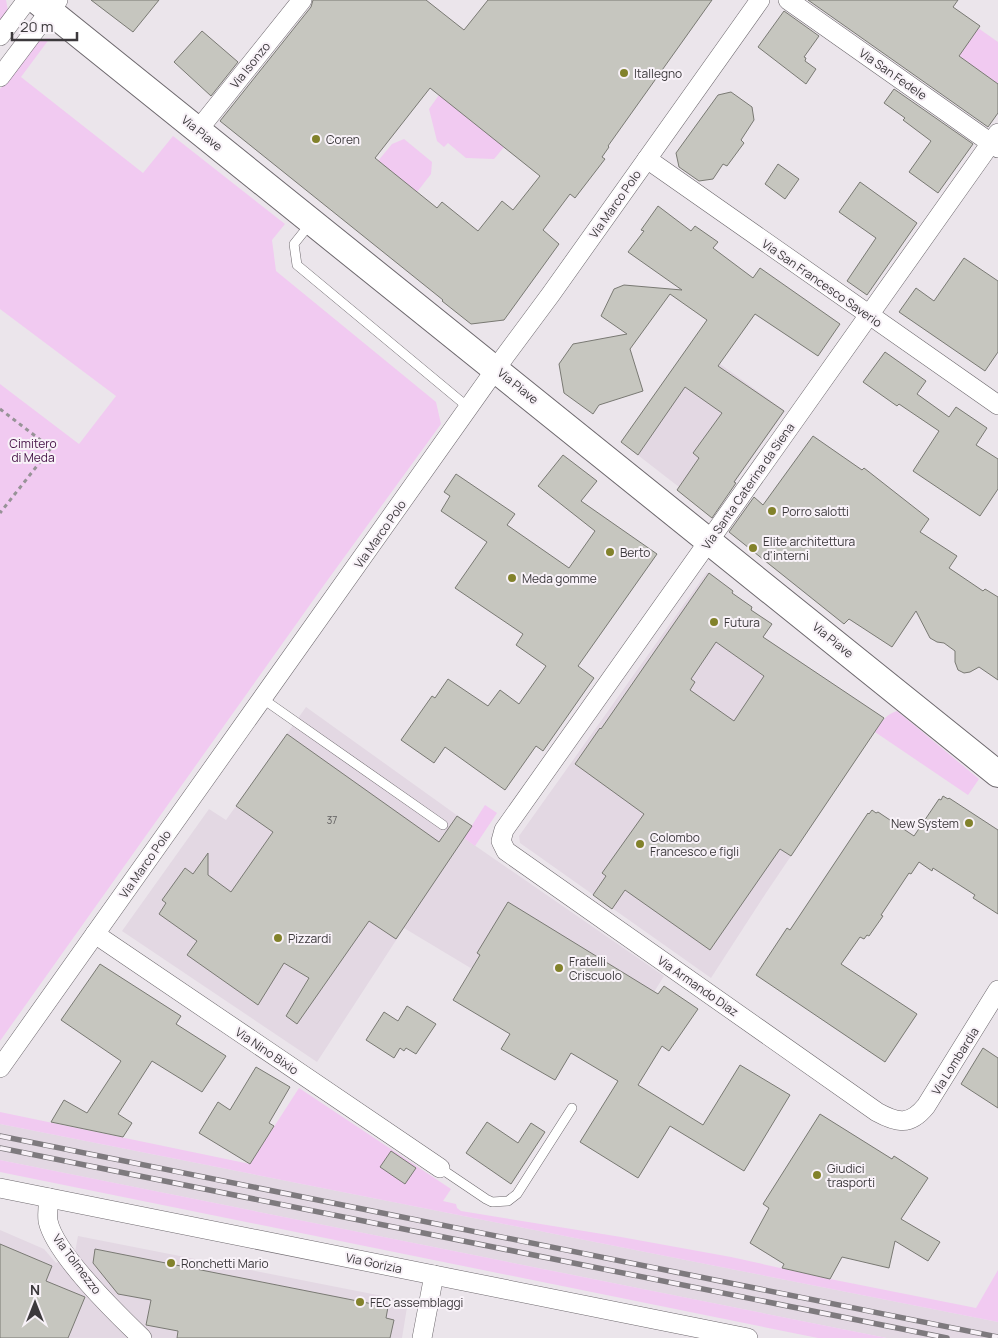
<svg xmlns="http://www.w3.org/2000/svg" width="998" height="1338" font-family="Manrope,sans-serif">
	<rect width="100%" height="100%" fill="#ebe5eb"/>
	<!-- built -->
	<g fill="#e3d8e3">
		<path d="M691,343L785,411L710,516L677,490L679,487L621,442Z"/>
		<path d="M707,572L733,591L732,593L752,607L751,610L772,624L763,637L884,718L766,893L711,978L520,843L519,836Z"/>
		<path d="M306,707L472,826L464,838L664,976L615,1055L404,928L317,1062L122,931L209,809L226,820Z"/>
		<path d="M0,1124L998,1322V1338H887L0,1160Z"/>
		<path d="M0,1230L44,1249L56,1263L75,1252L78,1236L408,1301L402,1338H0Z"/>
	</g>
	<!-- green -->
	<g fill="#f1caf1">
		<path d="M0,0H6L8,11L0,24Z"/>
		<path d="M978,28L998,42V84L959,56Z"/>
		<path d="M50,38L21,77L143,173L173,136L285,224L272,240L276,271L436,402L441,424L324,585L0,1041V384L79,444L116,396L0,309V89L37,40Z"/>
		<path d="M439,95L504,147L494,159L466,158L448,143L444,147L437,141L429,109Z"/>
		<path d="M404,139L432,162L431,174L417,192L378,161L392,144Z"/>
		<path d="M897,711L979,779L968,795L875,732C881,723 886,714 897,711Z"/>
		<path d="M485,805L497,813L475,846L464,838Z"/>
		<path d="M299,1088L451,1189L443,1201L456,1204L457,1208L461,1211L621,1237L731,1257L830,1279L976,1308L998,1270V1322L0,1124V1112L250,1164Z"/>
		<path d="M0,1160L887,1338H818L0,1172Z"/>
	</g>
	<!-- building -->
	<g fill="#c6c6bf" stroke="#797973" fill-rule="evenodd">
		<path d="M91,0H159L133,32Z"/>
		<path d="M313,0H426L464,30L488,0H712L608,146L609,147L602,157L605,159L575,198L570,194L543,230L559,244L504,320L471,324L442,301L443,300L220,121L311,7ZM430,88L540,176L513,210L502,201L478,231L442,202L437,208L375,158Z"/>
		<path d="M808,0H958L953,7L980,26L959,56L998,84V113L988,127Z"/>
		<path d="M784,11L819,36L804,57L806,58L805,61L816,69L806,84L758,47Z"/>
		<path d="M202,31L238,62L211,96L174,62Z"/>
		<path d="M894,89L973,144L938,193L909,172L931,141L903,120L905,118L884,103Z"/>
		<path d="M731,92L752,107L754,120L741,140L744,143L727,166L723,164L713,179L699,181L679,167L676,153L718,95Z"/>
		<path d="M778,164L799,179L785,199L765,184Z"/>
		<path d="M860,182L917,223L867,295L847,281L876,238L839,212Z"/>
		<path d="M658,206L691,231L695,226L718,242L713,248L753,278L760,268L840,324L818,356L755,314L718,366L784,411L734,482L736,483L712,518L677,490L699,458L693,453L722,413L685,387L638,455L621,442L707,320L670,294L630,349L643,391L599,405L593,414L564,393L559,364L573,344L627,334L601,316L614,289L624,285L682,290L628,252L644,231L641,230Z"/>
		<path d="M964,258L998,281V352L985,371L899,312L916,288L934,301Z"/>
		<path d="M885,352L926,381L917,394L949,417L956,407L987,428L976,445L998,459V489L980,516L913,471L939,431L899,404L897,406L863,382Z"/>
		<path d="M813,436L862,470L864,468L929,519L920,532L957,556L949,568L983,591L985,589L998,597V680L979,667L970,672L964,673L958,670L955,662V651L944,643L937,642L930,638L916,611L892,647L849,619L844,624L729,532L754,497L763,505Z"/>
		<path d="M563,455L597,481L581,501L657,554L578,666L594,678L543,751L536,746L505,790L445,747L434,763L401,740L432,696L435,698L448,679L488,706L500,690L519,704L546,666L516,645L523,634L455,588L487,542L441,511L450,496L444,492L456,474L515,514L507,525L569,568L595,531L538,486Z"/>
		<path d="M709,573L733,591L732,593L752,607L751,610L772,624L763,637L884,718L791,856L780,849L710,950L625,890L612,909L593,895L606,876L602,873L644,814L575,764L600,728L601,729ZM716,642L764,676L734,721L690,690L695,682L691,679Z"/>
		<path d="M287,734L439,842L457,816L472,826L396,939L369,921L297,1024L286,1016L309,978L284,963L258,1005L187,955L197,941L159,914L166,903L162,900L185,868L193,874L208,853V875L231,892L273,832L236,806Z"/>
		<path d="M943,796L948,799L949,798L998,830V914L973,898L975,895L933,868L932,871L919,862L911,874L909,873L881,915L883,916L869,936L867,935L864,939L860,937L841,964L917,1014L885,1062L756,975L787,928L790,930L868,813L869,814L872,810L876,813L878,812L914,836L939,799L941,800Z"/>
		<path d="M508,902L658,994L664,986L698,1009L669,1051L662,1046L638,1085L703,1125L740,1065L790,1095L744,1171L670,1126L638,1178L580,1142L618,1081L571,1053L555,1080L501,1049L510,1034L453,1000L480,955L477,953Z"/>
		<path d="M100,964L181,1016L176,1024L226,1056L202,1092L152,1061L118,1114L132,1123L123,1137L51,1122L64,1100L87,1113L121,1061L61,1020Z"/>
		<path d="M407,1006L436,1024L416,1054L406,1048L404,1051L400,1048L394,1058L366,1040L384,1012L398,1021Z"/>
		<path d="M983,1048L998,1058V1108L961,1084Z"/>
		<path d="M256,1067L290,1087L269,1123L274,1126L250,1164L199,1133L218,1102L230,1110Z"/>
		<path d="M820,1114L892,1159L894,1156L928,1178L901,1219L940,1242L928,1261L895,1241L889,1268L842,1257L830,1279L782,1268L784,1264L750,1243L769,1208L763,1204Z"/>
		<path d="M487,1122L518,1143L531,1123L545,1132L511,1184L466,1153Z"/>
		<path d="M391,1151L416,1168L405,1184L380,1167Z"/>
		<path d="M0,1244L52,1266L46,1281L85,1297L68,1338H0Z"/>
		<path d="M95,1249L388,1307L386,1318L394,1320L390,1338H177L178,1331L146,1325L151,1300L118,1294L93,1263Z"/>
	</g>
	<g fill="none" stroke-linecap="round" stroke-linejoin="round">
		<!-- lane casing -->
		<g stroke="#6d686d" stroke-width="10">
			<g id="lane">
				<path d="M310,224L294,244L297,265L469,408"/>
				<path d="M263,699L443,825"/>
				<path d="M440,1168L486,1199L492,1202L508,1201L517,1194L572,1108"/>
			</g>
		</g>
		<!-- street casing -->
		<g stroke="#6d686d" stroke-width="20">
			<g id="street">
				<path d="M788,0L998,148"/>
				<path d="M0,36L27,0"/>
				<path d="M0,77L58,0"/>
				<path d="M198,130L302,0"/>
				<path d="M998,133L504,830L501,841L506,851L877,1112C897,1123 910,1126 926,1106L998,990"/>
				<path d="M647,159L998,405"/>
				<path d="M95,934L440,1168"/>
				<path d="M0,1068L505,356L551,294L760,0"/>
				<path d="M0,1188L748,1338"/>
				<path d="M49,1198C48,1206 47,1213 48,1221C55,1254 117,1314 142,1338"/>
				<path d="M422,1338L434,1275"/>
			</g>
		</g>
		<!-- secondary casing -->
		<g stroke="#6d686d" stroke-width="28">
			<path id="secondary" d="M36,0L998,774"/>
		</g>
		<!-- path -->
		<path stroke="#979397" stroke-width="3" stroke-dasharray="4 4" stroke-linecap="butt" d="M0,409L51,448L0,513"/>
		<!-- lane -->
		<use href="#lane" stroke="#fff" stroke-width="9"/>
		<!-- street -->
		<use href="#street" stroke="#fff" stroke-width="19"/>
		<!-- secondary -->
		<use href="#secondary" stroke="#fff" stroke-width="26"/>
		<!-- rail casing -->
		<g stroke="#7e7a7e" stroke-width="5.5">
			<g id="rail">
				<path d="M0,1136L998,1337"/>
				<path d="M0,1148L947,1338"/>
			</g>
		</g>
		<!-- rail -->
		<use href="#rail" stroke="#f8f2f8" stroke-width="4" stroke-dasharray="11" stroke-linecap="butt"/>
	</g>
	<!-- markers -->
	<g fill="#82822b" stroke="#f8f2f8" stroke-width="2">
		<circle cx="624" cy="73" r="5"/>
		<circle cx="316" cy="139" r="5"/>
		<circle cx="772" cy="511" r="5"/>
		<circle cx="753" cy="548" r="5"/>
		<circle cx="610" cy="552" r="5"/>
		<circle cx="512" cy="578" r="5"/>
		<circle cx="714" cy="622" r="5"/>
		<circle cx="969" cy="823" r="5"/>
		<circle cx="640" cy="844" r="5"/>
		<circle cx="278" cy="938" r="5"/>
		<circle cx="559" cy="968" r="5"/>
		<circle cx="817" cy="1175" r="5"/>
		<circle cx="171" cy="1263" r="5"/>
		<circle cx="360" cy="1302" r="5"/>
	</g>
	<g text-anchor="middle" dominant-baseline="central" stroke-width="4" stroke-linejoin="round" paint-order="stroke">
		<!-- number labels -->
		<g font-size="10" fill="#5e5c5d">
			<text x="332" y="820">37</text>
		</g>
		<!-- street labels -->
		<g font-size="12" fill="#3c393c" stroke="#f8f2f8">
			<text transform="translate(250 65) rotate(-51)">Via Isonzo</text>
			<text transform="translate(893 74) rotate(35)">Via San Fedele</text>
			<text transform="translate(202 133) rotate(39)">Via Piave</text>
			<text transform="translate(615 204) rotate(-55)">Via Marco Polo</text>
			<text transform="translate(822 283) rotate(35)">Via San Francesco Saverio</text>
			<text transform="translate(518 386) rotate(39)">Via Piave</text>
			<text transform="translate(748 486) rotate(-55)">Via Santa Caterina da Siena</text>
			<text transform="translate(380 534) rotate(-55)">Via Marco Polo</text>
			<text transform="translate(833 640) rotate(39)">Via Piave</text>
			<text transform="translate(145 864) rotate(-55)">Via Marco Polo</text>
			<text transform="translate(698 986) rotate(35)">Via Armando Diaz</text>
			<text transform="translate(267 1051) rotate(34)">Via Nino Bixio</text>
			<text transform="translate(955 1061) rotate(-58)">Via Lombardia</text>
			<text transform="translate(374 1263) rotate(12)">Via Gorizia</text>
			<text transform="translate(77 1264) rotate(53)">Via Tolmezzo</text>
		</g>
		<!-- poi labels -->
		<g font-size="12" fill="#3c393c" stroke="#f8f2f8" text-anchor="start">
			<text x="634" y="73">Itallegno</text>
			<text x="326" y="139">Coren</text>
			<text x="782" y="511">Porro salotti</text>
			<text x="763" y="541">Elite architettura<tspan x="763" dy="14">d'interni</tspan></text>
			<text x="620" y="552">Berto</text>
			<text x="522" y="578">Meda gomme</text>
			<text x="724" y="622">Futura</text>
			<text x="959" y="823" text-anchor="end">New System</text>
			<text x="650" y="837">Colombo<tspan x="650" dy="14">Francesco e figli</tspan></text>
			<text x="288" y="938">Pizzardi</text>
			<text x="569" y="961">Fratelli<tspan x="569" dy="14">Criscuolo</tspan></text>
			<text x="827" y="1168">Giudici<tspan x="827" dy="14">trasporti</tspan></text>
			<text x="181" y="1263">Ronchetti Mario</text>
			<text x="370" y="1302">FEC assemblaggi</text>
		</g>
		<!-- park labels -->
		<g font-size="12" fill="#451246" stroke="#f8f2f8">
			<text x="33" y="443">Cimitero<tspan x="33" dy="14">di Meda</tspan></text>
		</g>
	</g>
	<!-- north arrow -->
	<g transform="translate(35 1303)" stroke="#f8f2f8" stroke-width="4" paint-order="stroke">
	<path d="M0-4L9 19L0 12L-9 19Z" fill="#3c393c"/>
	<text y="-8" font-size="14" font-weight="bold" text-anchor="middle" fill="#3c393c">N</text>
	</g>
	<!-- scale -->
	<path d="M12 32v8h65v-8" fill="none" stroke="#3c393c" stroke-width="2.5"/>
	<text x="20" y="32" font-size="15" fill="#3c393c" stroke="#f8f2f8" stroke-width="4" paint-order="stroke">20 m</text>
</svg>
